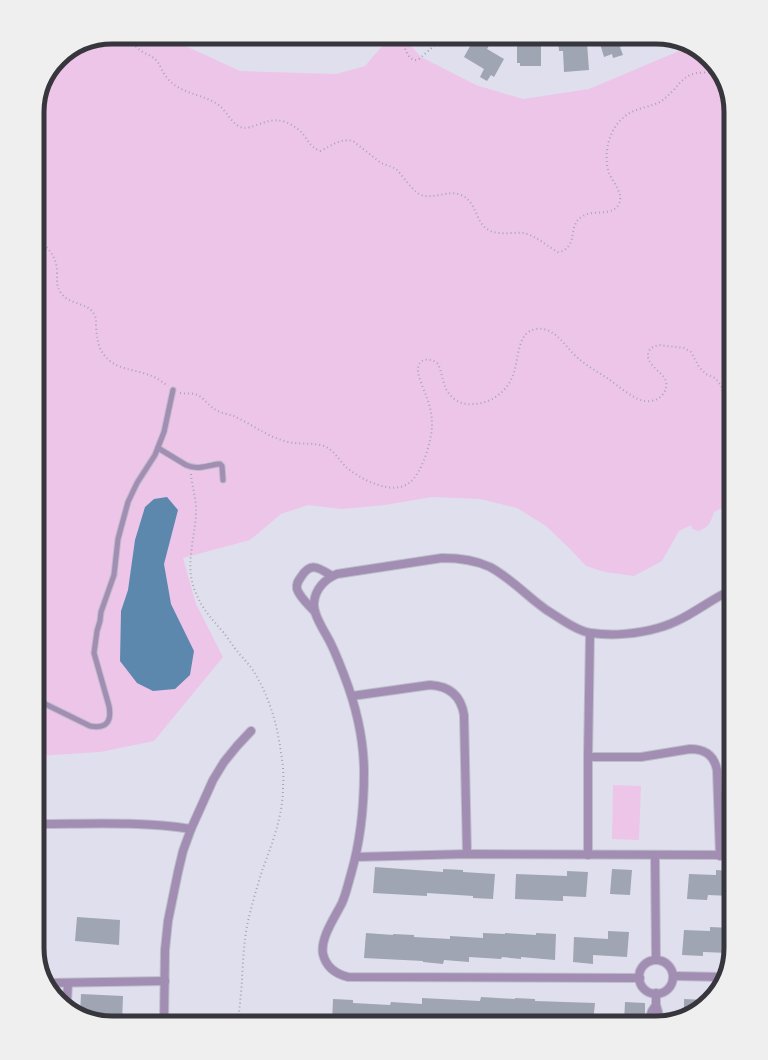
<svg xmlns="http://www.w3.org/2000/svg" width="768" height="1060" font-family="Commissioner,sans-serif">
	<rect width="100%" height="100%" fill="#e0dfee"/>
	<!-- green -->
	<g fill="#edc5e8">
		<path d="M112,37H166L240,71L336,74L365,66L390,37H403L421,57L476,85L523,99L589,89L691,46L694,47L721,74L731,112V506L720,509L714,512C710,523 710,526 699,531L692,529L691,525L679,531L662,561L634,576L605,572L586,566L569,548L546,526L517,508L480,499L432,497L385,505L342,509L308,505L281,514L250,540L183,558L196,604L223,657L154,741L100,752L37,756V107L45,79L62,56Z"/>
		<path d="M613,785L641,786L639,840L612,839Z"/>
	</g>
	<!-- water -->
	<path fill="#5d88ae" d="M167,497L178,510L164,564L171,604L194,651L190,675L175,689L153,691L137,683L120,661L121,611L128,590L135,540L145,507L154,499Z"/>
	<!-- building -->
	<g fill="#9fa5b3">
		<path d="M475,37H494L487,49L504,59L494,77L491,75L487,81L480,77L484,69L464,57Z"/>
		<path d="M598,37H626L628,44L620,47L623,55L613,58L612,54L604,57Z"/>
		<path d="M517,38H541V66H520V63H517Z"/>
		<path d="M558,38H570V41H581V44L587,43L589,70L564,72L563,51H559Z"/>
		<path d="M375,867L443,872V869L463,870V872L495,874L493,899L473,898V896L427,893V896L373,893Z"/>
		<path d="M612,869L632,870L630,895L610,894Z"/>
		<path d="M716,870L731,871V896L708,895L707,900L687,899L689,874L716,875Z"/>
		<path d="M567,871L588,872L586,897L563,896V901L515,899L516,874L567,876Z"/>
		<path d="M77,917L120,920L119,945L75,941Z"/>
		<path d="M710,927L730,928L729,953L703,952V956L682,955L684,930L710,931Z"/>
		<path d="M608,931L629,932L627,957L593,955V964L573,962L574,937L608,939Z"/>
		<path d="M366,933L393,935V934L414,935V937L450,939V936L483,938V933L505,934V933L536,935V933L556,934L555,960L521,957V959L502,957L501,959L469,957V962L444,960L443,964L423,962V961L364,958Z"/>
		<path d="M81,994L123,996L122,1023H107L80,1015Z"/>
		<path d="M481,997L515,999V998L535,999V1001L595,1003L593,1023H515L499,1022V1023H496L469,1021V1023H332L333,999L353,1000V1003L390,1005L391,1002L422,1004V998L480,1001Z"/>
		<path d="M684,999L706,1000L694,1013L684,1016Z"/>
		<path d="M625,1002L645,1003V1016L643,1023H624Z"/>
	</g>
	<g fill="none" stroke-linecap="round" stroke-linejoin="round">
		<!-- lane casing -->
		<g stroke="#bebdca" stroke-width="7">
			<g id="lane">
				<path d="M158,448L186,465C197,470 207,466 218,464H220L222,466L223,480"/>
				<path d="M37,700L90,726C106,729 112,722 109,706L94,653L97,631L100,621L101,612L114,575L118,539L128,502L137,483L155,455L164,432L173,390"/>
			</g>
		</g>
		<!-- street casing -->
		<g stroke="#bebdca" stroke-width="10">
			<g id="street">
				<path d="M315,612C309,605 300,598 297,589C296,584 298,581 301,577C311,561 319,568 332,576"/>
				<path d="M352,696L430,685C450,686 461,696 464,715L467,854"/>
				<path d="M588,757H641L690,749C705,749 714,755 717,770L720,856"/>
				<path d="M37,824C88,824 140,821 191,829"/>
				<path d="M588,855V757L590,633"/>
				<path d="M655,856L656,960"/>
				<path d="M356,857L467,854L731,855"/>
				<circle cx="656" cy="977" r="17"/>
				<path d="M673,976L723,977"/>
				<path d="M640,978L348,977C336,974 326,967 323,954C320,938 335,917 342,903C346,894 348,884 351,874C361,839 364,809 364,773C364,740 356,706 344,675C340,665 336,654 331,644C326,633 313,616 314,603C315,589 325,579 337,574L442,558C459,558 475,560 490,567C507,576 521,590 536,602C542,607 549,612 556,616C565,622 581,632 591,633C612,636 638,634 658,628C685,621 706,602 731,590"/>
				<path d="M46,983L165,981"/>
				<path d="M68,983L67,1002L68,1007"/>
				<path d="M656,993V1005L661,1022"/>
				<path d="M164,1023L165,950L168,921L178,872L183,851L191,829L213,780L224,762L237,746L251,731"/>
				<path d="M648,1023L652,1011L656,1005"/>
			</g>
		</g>
		<!-- path -->
		<g stroke="#a7a6b2" stroke-width="2" stroke-dasharray="1 3" stroke-linecap="butt">
			<path d="M128,37C132,41 135,47 140,50C145,54 151,55 156,60C159,63 160,66 162,70C165,76 170,82 176,86C190,95 207,96 220,106C228,113 233,127 245,128C247,128 251,127 254,126C265,122 274,118 286,122C291,124 295,127 299,130C307,137 309,147 320,151C332,146 339,138 353,141L381,163L392,167L396,169C403,176 411,189 419,194C432,201 448,189 461,195C477,202 475,221 487,229C497,236 511,232 523,233C536,235 546,246 558,252L563,251C579,241 567,225 583,216C594,209 612,217 619,204C624,193 613,183 609,173C603,155 608,130 624,117C634,108 648,108 660,102C665,99 669,94 674,90C677,86 680,82 684,79C694,70 708,73 719,73"/>
			<path d="M402,37C404,45 407,62 418,60L444,37"/>
			<path d="M37,240C49,247 57,258 57,272C57,280 56,286 61,293C69,305 89,302 95,316C96,319 96,322 96,325C97,337 97,347 105,356C116,370 134,369 149,375C156,377 162,382 168,386"/>
			<path d="M180,393C185,394 190,393 195,394C204,397 208,406 216,410C222,414 230,414 236,417C248,423 259,430 271,436C278,439 286,442 294,443C304,444 315,443 324,446C334,450 339,460 346,467C360,479 392,496 409,483C422,474 432,440 432,425C432,418 431,411 429,404C427,396 417,376 418,369C418,358 431,357 438,364C443,374 442,385 450,395C456,402 464,405 474,404C493,403 509,390 514,372C519,358 517,332 536,329C556,326 566,349 579,359C587,366 598,372 607,378C618,385 637,404 651,401C657,400 661,397 664,393C666,389 667,386 666,381C663,372 643,363 649,351C651,347 655,346 659,345L684,348L691,352L699,367L706,374L715,378L721,385L722,389L724,402L726,408L731,414"/>
			<path d="M191,474C192,486 196,498 196,510C196,537 184,564 195,591C202,609 211,618 224,633C227,637 231,643 234,647C239,654 245,660 250,666C268,692 277,722 281,753C283,764 284,776 283,787C283,816 272,844 262,871C257,887 252,904 248,921C243,944 243,969 241,993C240,1003 239,1013 238,1023"/>
		</g>
		<!-- lane -->
		<use href="#lane" stroke="#a28db3" stroke-width="5"/>
		<!-- street -->
		<use href="#street" stroke="#a28db3" stroke-width="8"/>
	</g>
	<!-- crop -->
	<path d="M0 0H768V1060H0ZM112 44H656A68 68 0 0 1 724 112V948A68 68 0 0 1 656 1016H112A68 68 0 0 1 44 948V112A68 68 0 0 1 112 44Z" fill="#efefef" fill-rule="evenodd"/>
	<path fill="none" stroke="#37363c" stroke-width="5" d="M112 44H656A68 68 0 0 1 724 112V948A68 68 0 0 1 656 1016H112A68 68 0 0 1 44 948V112A68 68 0 0 1 112 44Z"/>
</svg>
